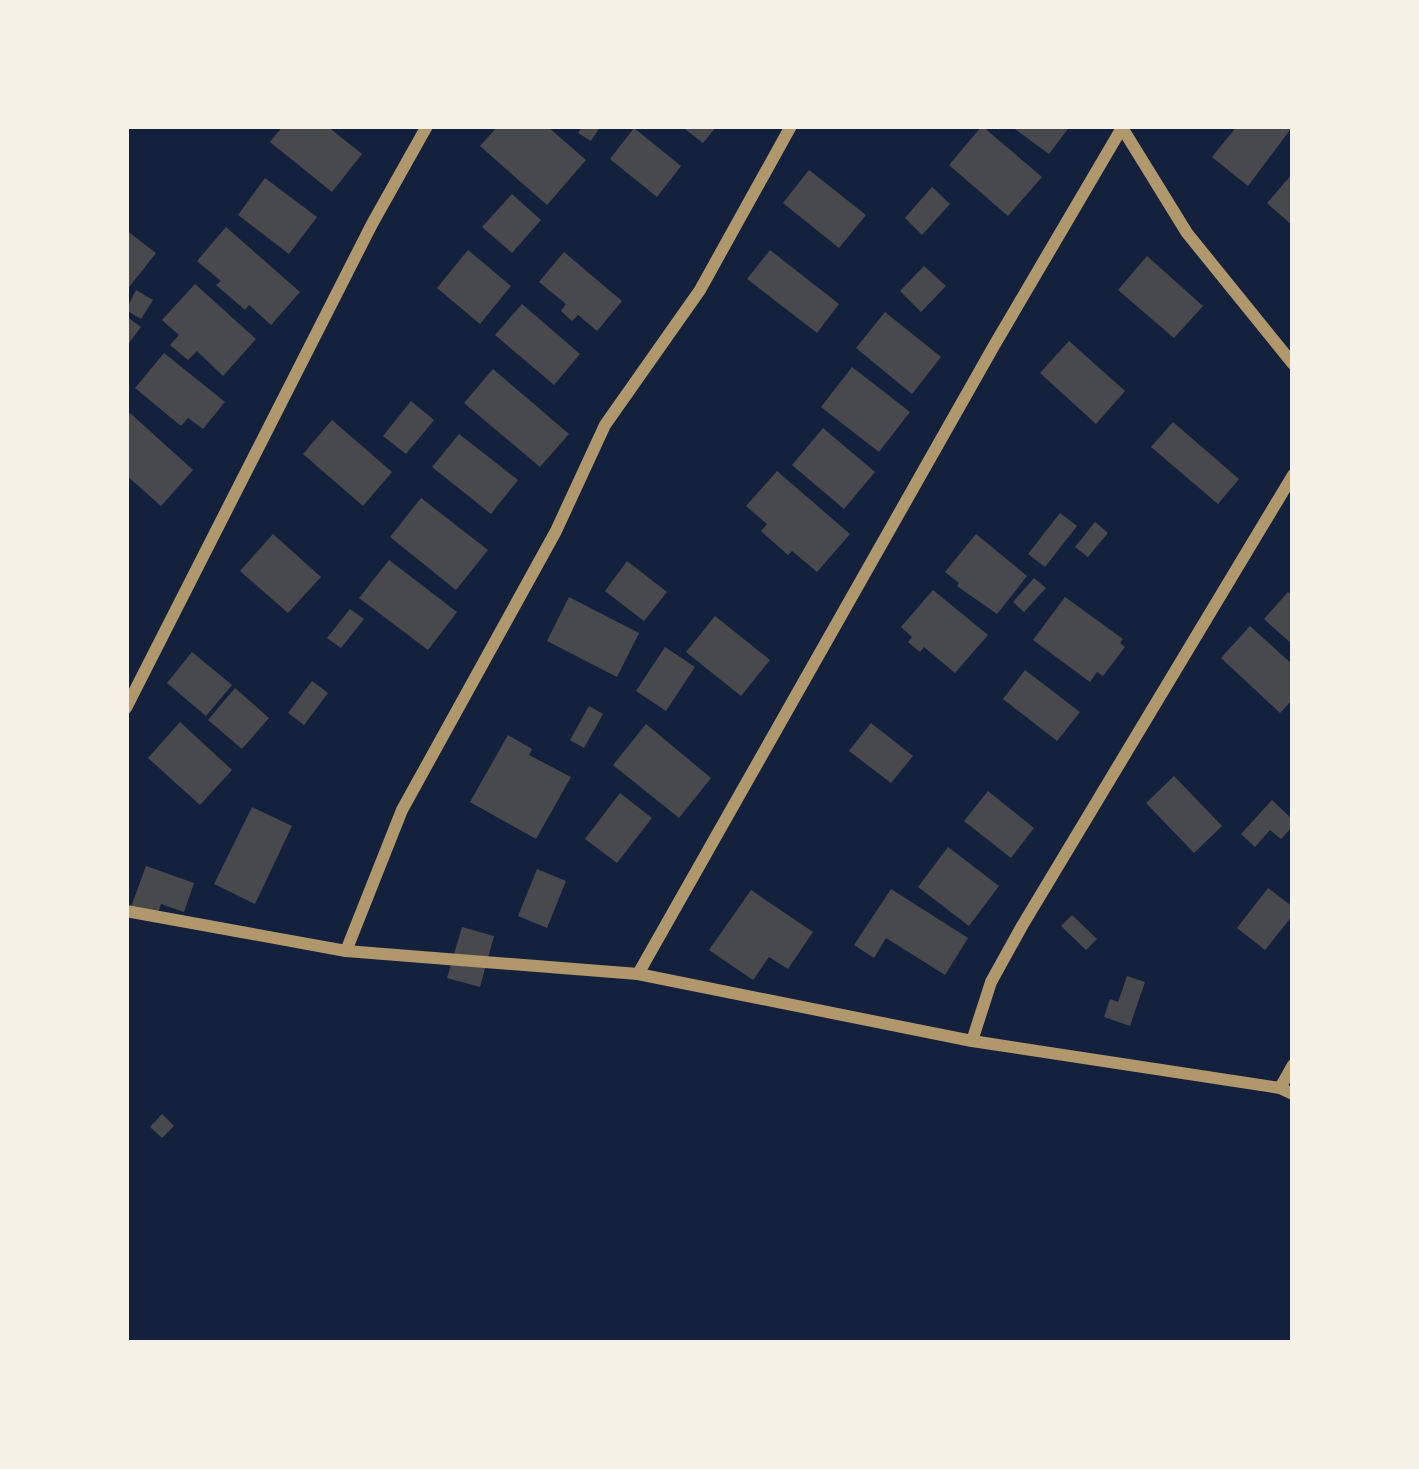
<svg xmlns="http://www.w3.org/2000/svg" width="1419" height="1469" font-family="'DejaVu Sans',sans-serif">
	<rect width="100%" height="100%" fill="#14213d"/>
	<!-- building -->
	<g fill="#48494c">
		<path d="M283,126H327L362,154L332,192L270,142Z"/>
		<path d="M498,126H547L586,160L547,205L480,146Z"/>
		<path d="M583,126H601L591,141L578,133Z"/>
		<path d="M681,126H717L703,143Z"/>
		<path d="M982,126L1042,177L1008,216L949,165Z"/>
		<path d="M1011,126H1070L1049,154Z"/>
		<path d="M1237,126H1293L1248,186L1212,157Z"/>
		<path d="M634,128L681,166L657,197L610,159Z"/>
		<path d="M809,170L866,215L839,248L783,203Z"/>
		<path d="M1293,173V226L1267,203Z"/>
		<path d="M265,178L317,217L289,254L238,215Z"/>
		<path d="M932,187L950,204L922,235L905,218Z"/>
		<path d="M512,194L541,220L512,253L482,227Z"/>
		<path d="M226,227L300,292L271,325L249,305L245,310L216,285L221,281L197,261Z"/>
		<path d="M126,230L156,253L126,291Z"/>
		<path d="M468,250L511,286L480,324L437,288Z"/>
		<path d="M770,250L839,304L817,333L747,279Z"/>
		<path d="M564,252L622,301L597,331L578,315L572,321L561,311L566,304L539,282Z"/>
		<path d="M1147,256L1203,306L1174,338L1118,290Z"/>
		<path d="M924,266L946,286L921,312L900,291Z"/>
		<path d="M195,284L256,339L223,376L197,351L188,360L170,345L179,335L162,320Z"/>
		<path d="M136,290L153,300L141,319L126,310Z"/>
		<path d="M522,304L580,354L554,385L495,335Z"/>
		<path d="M885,312L941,357L912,394L856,348Z"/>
		<path d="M126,316L141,327L126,347Z"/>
		<path d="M1069,341L1125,391L1096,424L1040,373Z"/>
		<path d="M164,353L225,402L203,429L188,418L181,426L135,388Z"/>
		<path d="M852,367L910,412L879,452L821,407Z"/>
		<path d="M493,369L569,434L540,467L464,403Z"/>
		<path d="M411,401L434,420L406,454L383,436Z"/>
		<path d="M130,413L193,470L161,506L126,475V418Z"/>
		<path d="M332,420L392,472L363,506L303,454Z"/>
		<path d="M1173,422L1239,479L1218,504L1151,447Z"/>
		<path d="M823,428L875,472L844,509L792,465Z"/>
		<path d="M459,434L518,480L491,514L432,467Z"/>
		<path d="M777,471L850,534L817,572L792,551L788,555L761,531L767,524L746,506Z"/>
		<path d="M421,498L488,550L456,590L390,537Z"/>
		<path d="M1060,513L1077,526L1045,567L1028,554Z"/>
		<path d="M1095,522L1108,533L1088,557L1075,547Z"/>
		<path d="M273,534L321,577L288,613L240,571Z"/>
		<path d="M976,534L1027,576L997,614L957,586L959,583L945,572Z"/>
		<path d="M389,560L457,612L428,650L359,598Z"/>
		<path d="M627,561L667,592L644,621L605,591Z"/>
		<path d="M1034,578L1046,588L1024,612L1013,602Z"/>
		<path d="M933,590L988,635L955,673L924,647L920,652L908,642L912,637L901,627Z"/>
		<path d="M1288,592L1293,596V645L1264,619Z"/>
		<path d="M569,597L639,633L617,677L547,641Z"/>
		<path d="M1065,597L1123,639L1120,643L1125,647L1103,676L1097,672L1090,682L1033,640Z"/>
		<path d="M350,609L364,619L341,648L327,638Z"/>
		<path d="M715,616L770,660L741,696L686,652Z"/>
		<path d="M1250,626L1293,665V699L1280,713L1221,658Z"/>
		<path d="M665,647L695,667L666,711L636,691Z"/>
		<path d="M192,652L232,685L206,716L167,683Z"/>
		<path d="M1025,670L1080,712L1057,741L1003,699Z"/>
		<path d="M312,681L328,693L304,725L288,713Z"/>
		<path d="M235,688L269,718L242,749L208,720Z"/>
		<path d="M589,706L603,714L584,748L570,740Z"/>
		<path d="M180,722L232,770L200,805L148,758Z"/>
		<path d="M871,723L913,756L891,783L849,751Z"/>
		<path d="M646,724L711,778L679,818L613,765Z"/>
		<path d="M508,735L532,749L529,755L571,777L536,839L470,802Z"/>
		<path d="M1174,776L1222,826L1194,853L1146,803Z"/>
		<path d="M988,791L1034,828L1011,858L964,821Z"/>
		<path d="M620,793L652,818L617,863L585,839Z"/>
		<path d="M1272,800L1293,820V826L1281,839L1270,830L1255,847L1241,834Z"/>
		<path d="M252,807L292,826L255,904L214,884Z"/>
		<path d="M948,847L999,886L969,926L918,887Z"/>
		<path d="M146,866L194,883L184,912L161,904L157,916L131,907Z"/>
		<path d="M537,869L566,881L547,928L518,916Z"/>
		<path d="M1268,888L1293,907V915L1265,950L1237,928Z"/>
		<path d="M891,889L968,938L945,975L886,938L874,958L854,945Z"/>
		<path d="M751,890L813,932L788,969L769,957L753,980L709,950Z"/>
		<path d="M1072,915L1097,939L1086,950L1061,926Z"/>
		<path d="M462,927L494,936L480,987L447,978Z"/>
		<path d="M1127,976L1145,982L1130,1026L1104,1017L1110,999L1118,1002Z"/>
		<path d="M162,1114L174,1126L162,1138L150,1127Z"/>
	</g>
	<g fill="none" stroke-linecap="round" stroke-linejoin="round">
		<!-- minor -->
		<g stroke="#b1986c" stroke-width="12">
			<path d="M1121,126L1187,233L1293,364"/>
			<path d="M126,708L372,224L427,126"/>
			<path d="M126,911L346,951L638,974L972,1041L1280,1088L1293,1094"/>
			<path d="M346,951L402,810L556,531L605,425L700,290L791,126"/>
			<path d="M638,974L995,344L1123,126"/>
			<path d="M972,1041L991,982L1022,926L1293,475"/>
			<path d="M1280,1088L1293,1065"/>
		</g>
	</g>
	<!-- border -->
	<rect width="1419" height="1469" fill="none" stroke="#f6f1e7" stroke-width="258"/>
</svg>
